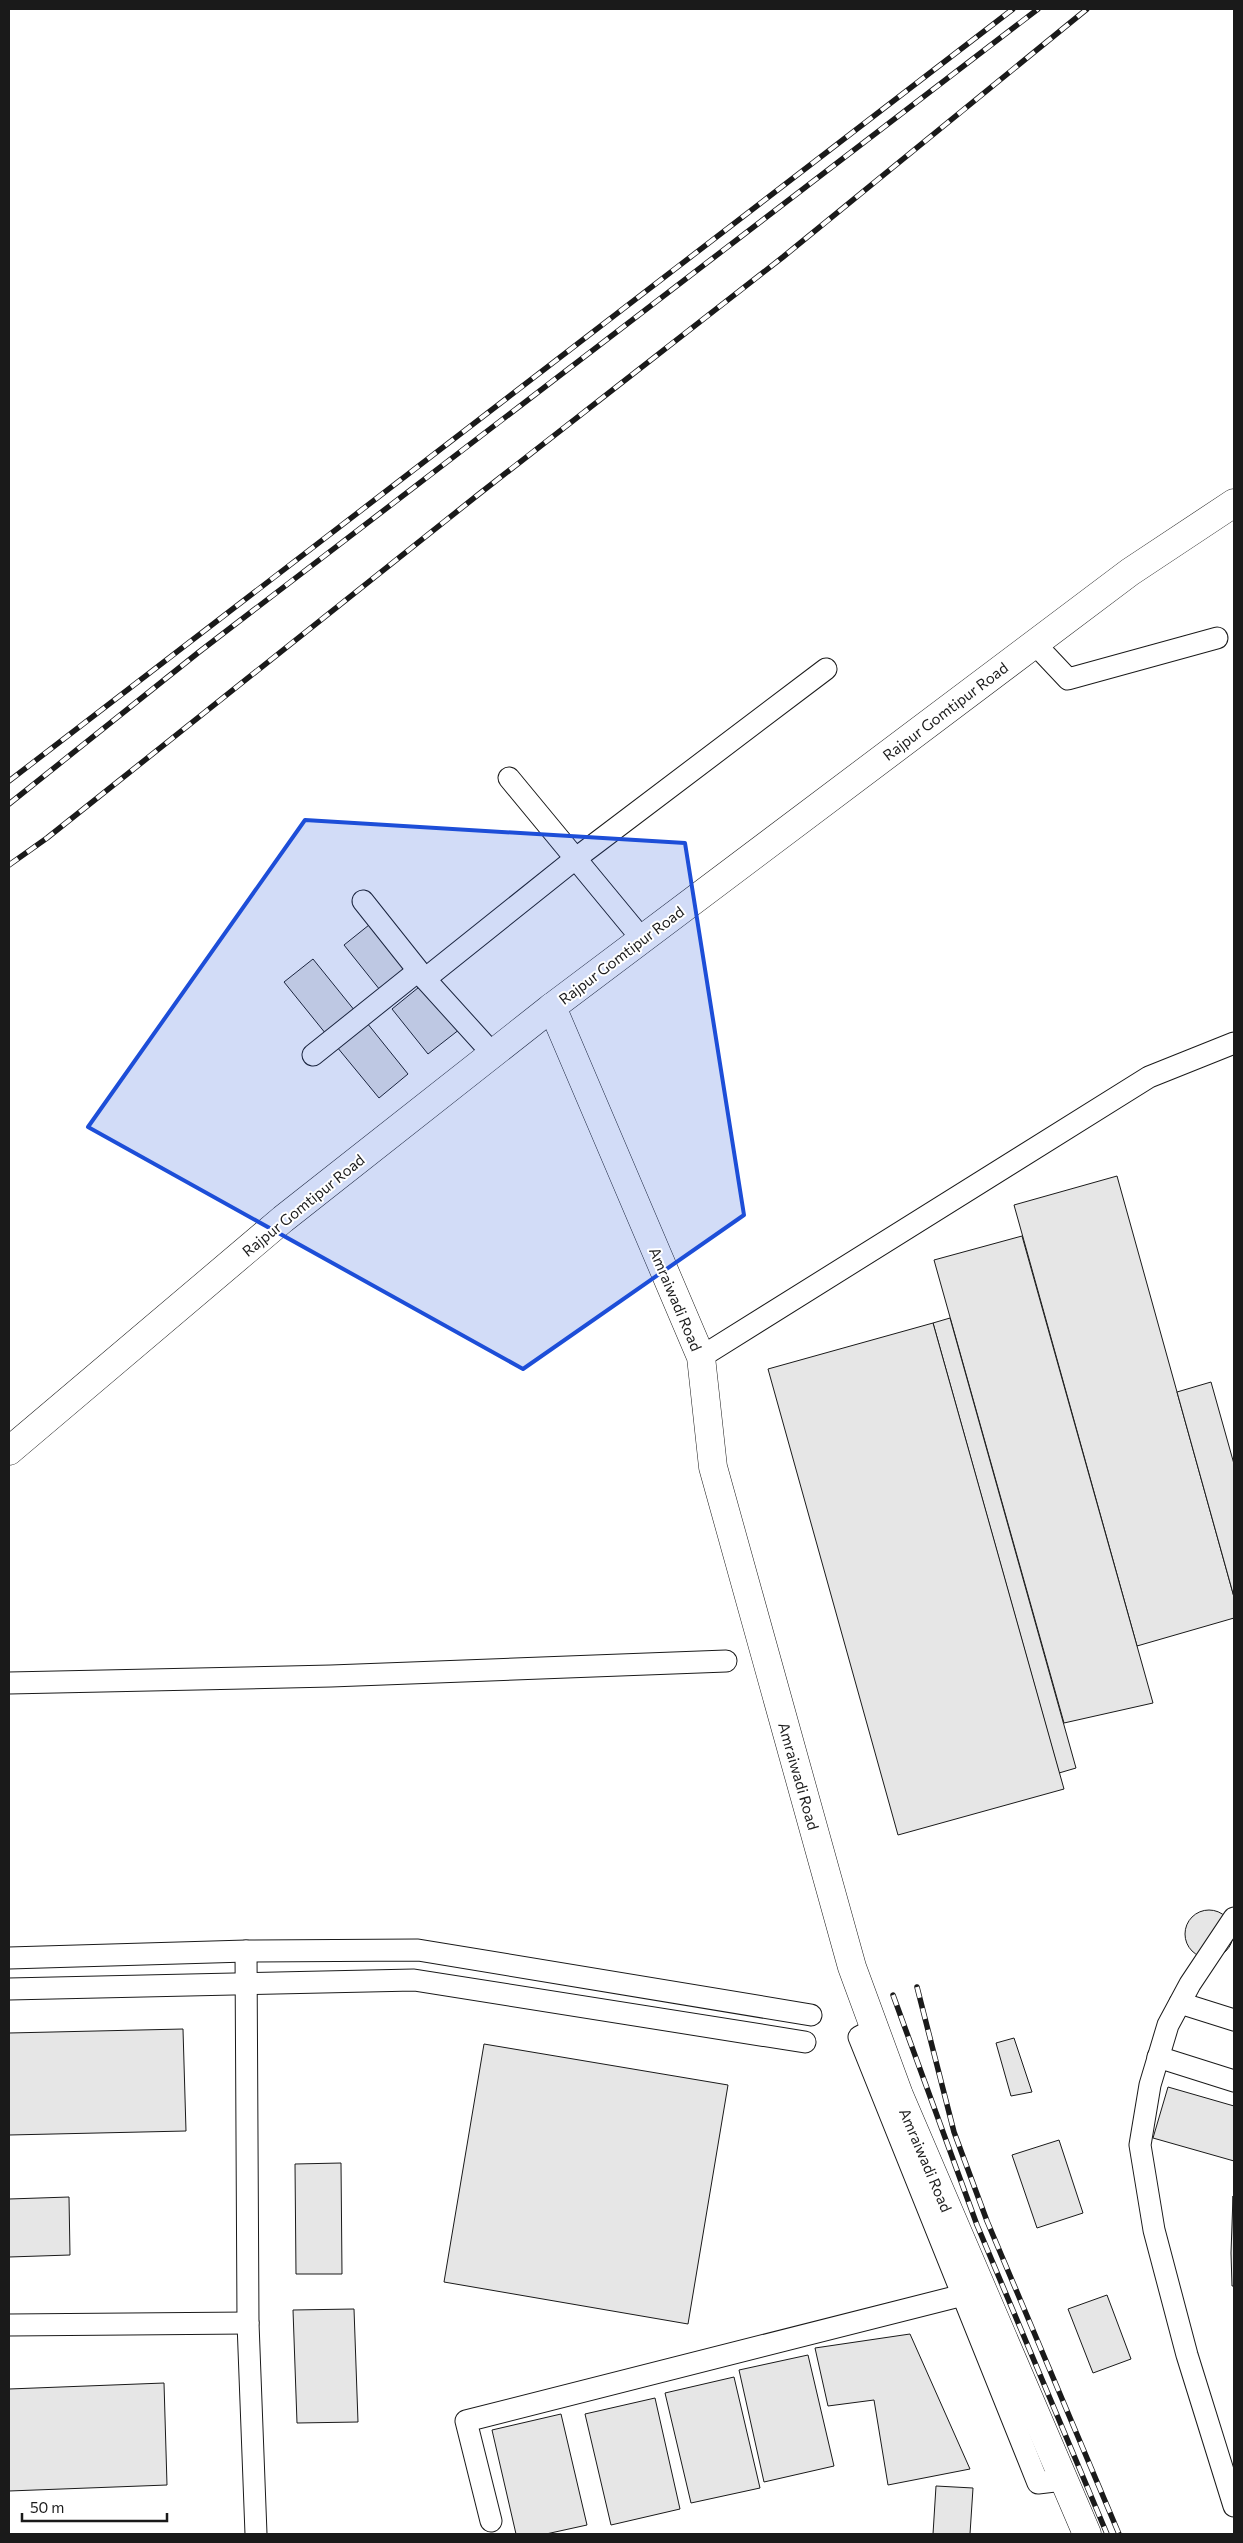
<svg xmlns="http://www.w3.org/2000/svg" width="1243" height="2543" font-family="Commissioner,sans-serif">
	<rect width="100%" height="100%" fill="#fff"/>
	<!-- building -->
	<g fill="#e6e6e6" stroke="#1a1a1a">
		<path d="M374,921L410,966L380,990L344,945Z"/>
		<path d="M313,959L355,1011L326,1034L284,982Z"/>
		<path d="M424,983L460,1029L428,1054L392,1009Z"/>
		<path d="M367,1023L408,1074L379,1098L337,1047Z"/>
		<path d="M1117,1176L1234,1597V1618L1137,1646L1014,1205Z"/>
		<path d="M1022,1236L1153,1703L1064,1723L934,1260Z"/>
		<path d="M950,1318L1076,1768L1059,1773L933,1323Z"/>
		<path d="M933,1323L1064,1789L898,1835L768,1369Z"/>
		<path d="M1211,1382L1234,1464V1597L1177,1392Z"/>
		<circle cx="1209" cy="1934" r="24"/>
		<path d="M183,2029L186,2131L9,2135V2033Z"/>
		<path d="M1014,2038L1032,2092L1011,2096L996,2043Z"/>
		<path d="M484,2044L728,2085L688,2324L444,2282Z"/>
		<path d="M1168,2087L1234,2106V2161L1153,2138Z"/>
		<path d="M1059,2140L1083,2213L1037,2228L1012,2155Z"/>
		<path d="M341,2163L342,2274H296L295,2164Z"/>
		<path d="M1233,2196L1234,2286H1232L1231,2253Z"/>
		<path d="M69,2197L70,2255L9,2257V2199Z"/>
		<path d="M1107,2295L1131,2359L1093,2373L1068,2309Z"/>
		<path d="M354,2309L358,2422L297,2423L293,2310Z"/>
		<path d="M910,2334L970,2469L888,2485L874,2400L828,2406L815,2348Z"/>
		<path d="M808,2355L834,2466L764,2482L739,2370Z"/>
		<path d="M734,2377L760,2488L691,2503L665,2393Z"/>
		<path d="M164,2383L167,2485L9,2491V2389Z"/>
		<path d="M655,2398L680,2509L611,2525L585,2414Z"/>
		<path d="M561,2414L587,2525L546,2534H516L492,2430Z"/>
		<path d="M936,2486L973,2488L970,2534H933Z"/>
	</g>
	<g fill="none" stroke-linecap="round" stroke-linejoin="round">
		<!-- minor casing -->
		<g stroke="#1a1a1a" stroke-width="23">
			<g id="minor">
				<path d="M1035,644L1068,679L1217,638"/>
				<path d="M509,778L642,939"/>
				<path d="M363,901L425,979"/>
				<path d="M492,1053L425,979L575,859L826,669"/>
				<path d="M313,1055L418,971"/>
				<path d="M701,1357L1149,1077L1234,1043"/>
				<path d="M9,1683L331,1676L726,1661"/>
				<path d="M1234,1918L1190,1984L1168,2025L1150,2085L1140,2145L1154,2230L1187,2355L1234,2506"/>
				<path d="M246,1951L248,2323L256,2534"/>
				<path d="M9,1958L246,1951L418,1950L811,2015"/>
				<path d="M9,1989L414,1980L805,2042"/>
				<path d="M1180,2003L1234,2020"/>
				<path d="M874,2029L859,2037L1038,2483L1063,2480"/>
				<path d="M1158,2057L1234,2081"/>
				<path d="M9,2325L248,2323"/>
				<path d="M491,2521L466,2421L963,2295"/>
			</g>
		</g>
		<!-- major casing -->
		<g stroke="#1a1a1a" stroke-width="29">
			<g id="major">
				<path d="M552,1007L701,1357L713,1467L852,1967L899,2095L1087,2534"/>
				<path d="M9,1451L283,1219L552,1007L1130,572L1234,503"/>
			</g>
		</g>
		<!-- minor -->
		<use href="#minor" stroke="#fff" stroke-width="21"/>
		<!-- major -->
		<use href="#major" stroke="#fff" stroke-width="28"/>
		<!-- rail casing -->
		<g stroke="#1a1a1a" stroke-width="5.5">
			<g id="rail">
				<path d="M9,781L1013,9"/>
				<path d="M9,804L199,652L1038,9"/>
				<path d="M9,865L47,838L479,494L783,257L1087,9"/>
				<path d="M917,1987L954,2132L987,2221L1119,2534"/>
				<path d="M893,1995L977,2225L1107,2534"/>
			</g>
		</g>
		<!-- rail -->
		<use href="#rail" stroke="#fff" stroke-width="4" stroke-dasharray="11" stroke-linecap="butt"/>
	</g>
	<!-- marked area -->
	<path fill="#1d4ed8" fill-opacity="0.2" stroke="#1d4ed8" stroke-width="4" stroke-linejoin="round" d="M305,820L685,843L744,1215L523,1369L88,1127Z"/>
	<g text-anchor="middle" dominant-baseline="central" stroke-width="4" stroke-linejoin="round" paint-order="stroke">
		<!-- street labels -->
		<g font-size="15" fill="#1a1a1a" stroke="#fff">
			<text transform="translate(945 711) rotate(-37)">Rajpur Gomtipur Road</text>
			<text transform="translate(621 955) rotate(-37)">Rajpur Gomtipur Road</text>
			<text transform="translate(303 1205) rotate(-39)">Rajpur Gomtipur Road</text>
			<text transform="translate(676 1299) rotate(67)">Amraiwadi Road</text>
			<text transform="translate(799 1776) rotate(74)">Amraiwadi Road</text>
			<text transform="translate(926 2160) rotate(67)">Amraiwadi Road</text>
		</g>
	</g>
	<!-- border -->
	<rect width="1243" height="2543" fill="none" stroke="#1a1a1a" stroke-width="20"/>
	<!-- scale -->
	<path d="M22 2513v8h145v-8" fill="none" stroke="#1a1a1a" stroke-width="2.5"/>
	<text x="30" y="2513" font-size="15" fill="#1a1a1a" stroke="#ffffff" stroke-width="4" paint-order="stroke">50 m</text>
</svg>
